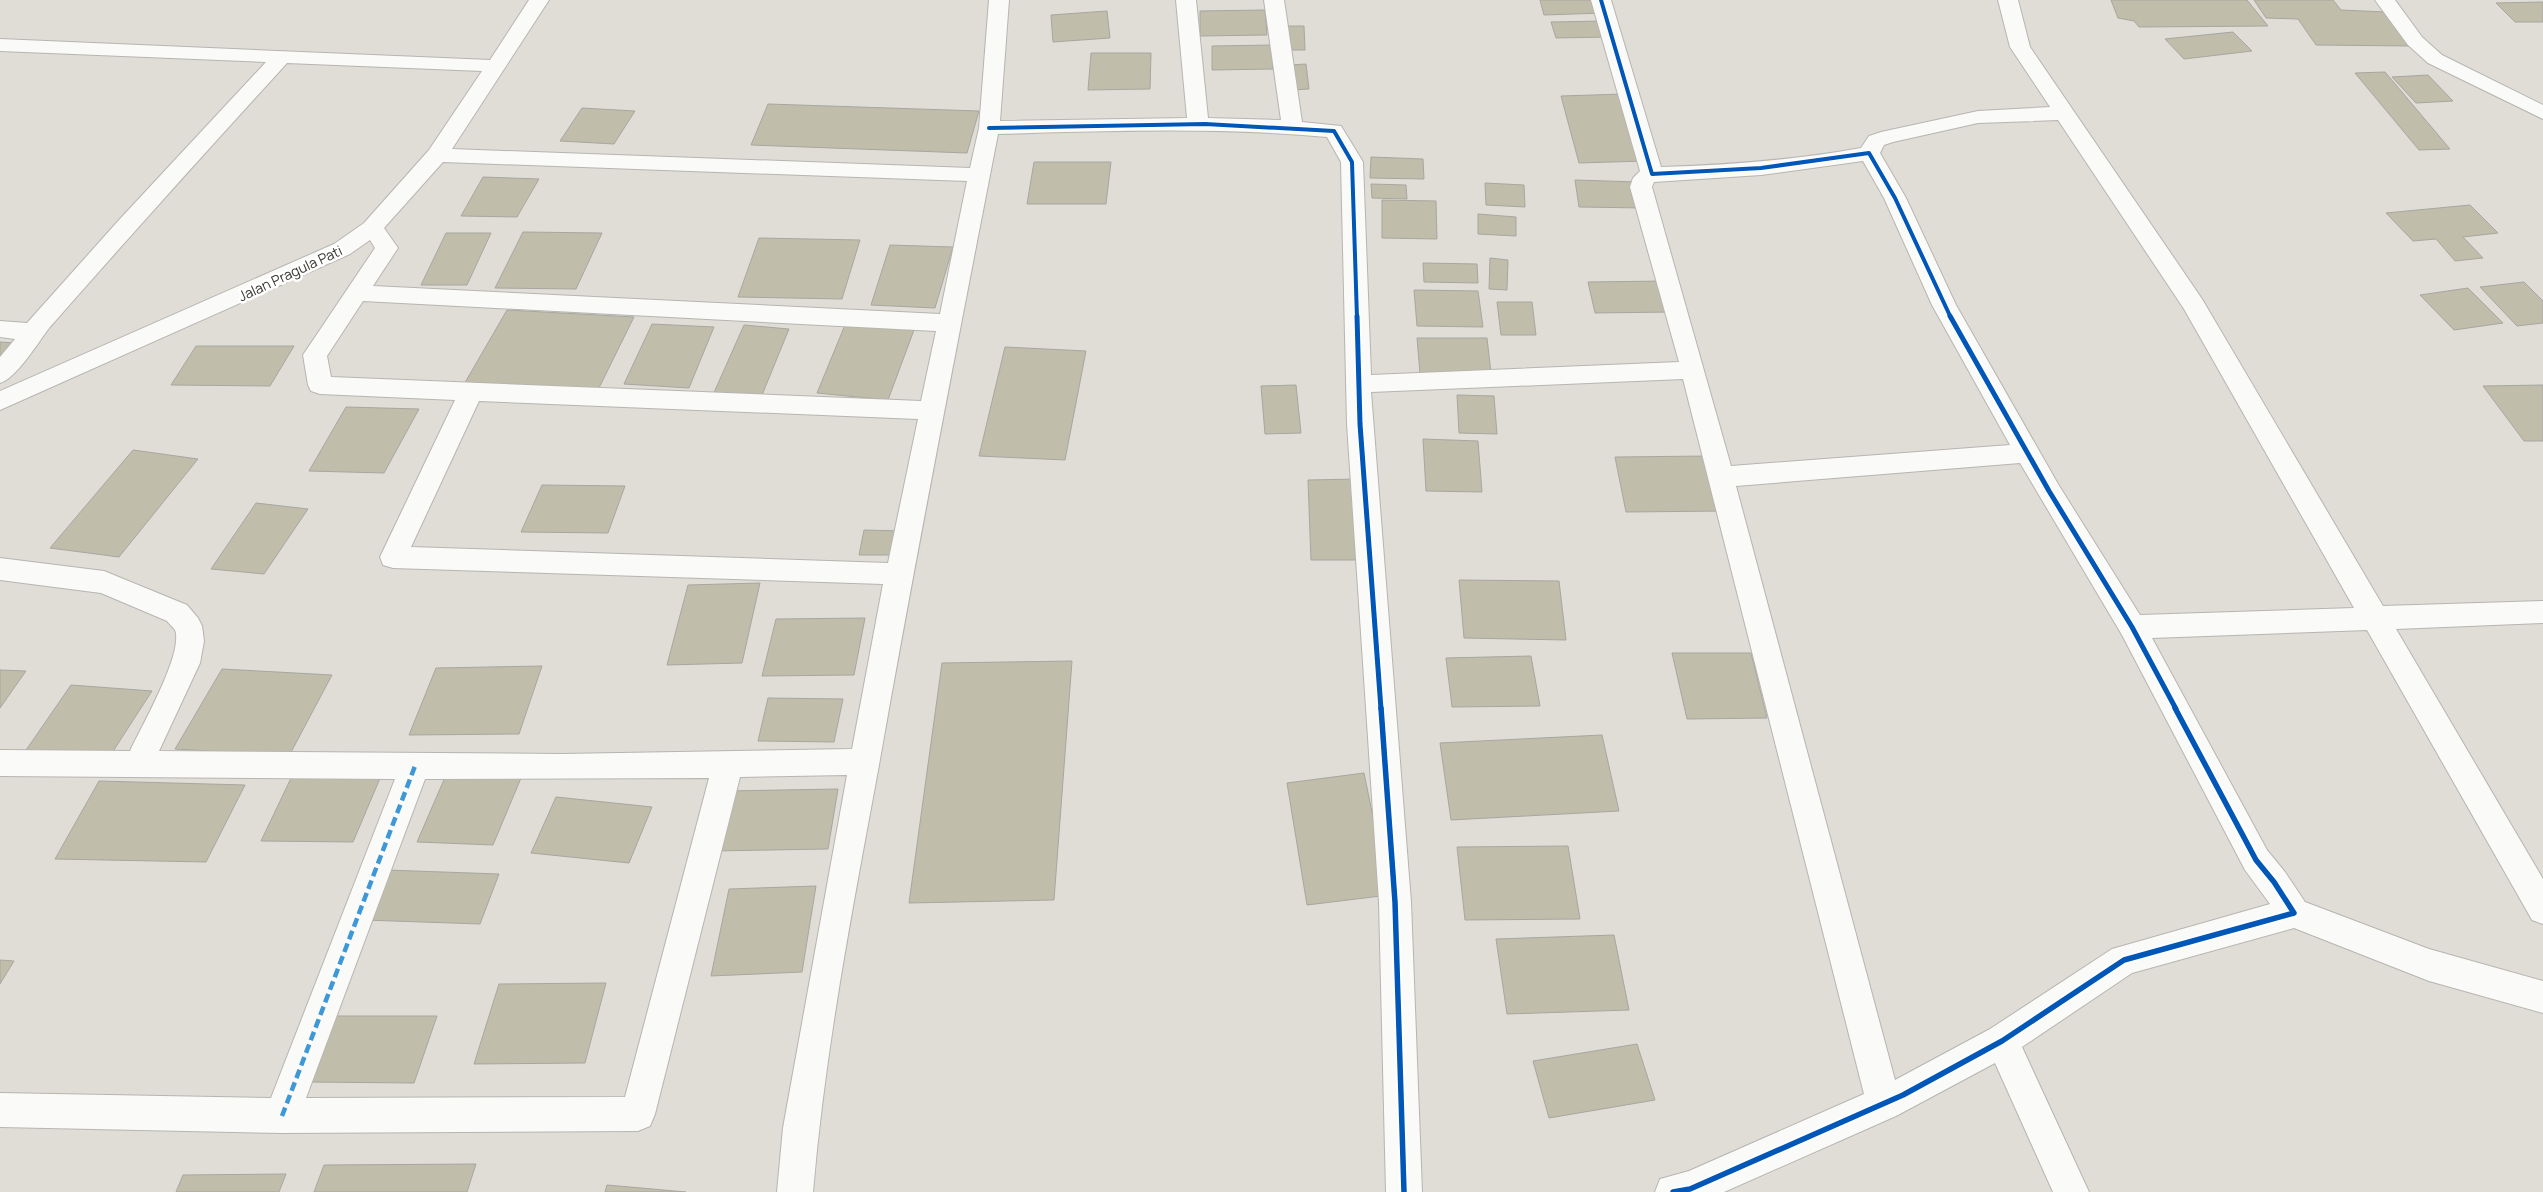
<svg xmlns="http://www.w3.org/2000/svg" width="2543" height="1192" font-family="Manrope,sans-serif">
	<rect width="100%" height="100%" fill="#dfddd6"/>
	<!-- building -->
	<g fill="#c1bdab" stroke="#a7a6a0">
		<path d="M1540,0H1599L1603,13L1544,15Z"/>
		<path d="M2111,0H2247L2268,26L2139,27L2134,21L2118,18Z"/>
		<path d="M2254,0H2333L2341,10L2386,12L2411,46L2316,45L2298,19L2266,18Z"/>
		<path d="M2543,2V22H2515L2496,3Z"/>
		<path d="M1265,10L1267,35L1200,36V11Z"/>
		<path d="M1107,11L1110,38L1053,42L1051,15Z"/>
		<path d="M1603,21L1609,37L1556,38L1551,22Z"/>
		<path d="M1284,26H1304L1305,50H1285Z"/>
		<path d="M2233,32L2252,51L2184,59L2165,39Z"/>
		<path d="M1272,45L1273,69L1212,70V46Z"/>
		<path d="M1091,53H1151L1150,89L1088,90Z"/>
		<path d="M1306,64L1309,89L1292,90L1289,65Z"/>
		<path d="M2385,72L2450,149L2419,150L2355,73Z"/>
		<path d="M2428,75L2453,101L2416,103L2392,77Z"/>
		<path d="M1624,94L1645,161L1579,163L1561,96Z"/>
		<path d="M768,104L979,111L967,153L751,145Z"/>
		<path d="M582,108L635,111L614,144L560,141Z"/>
		<path d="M1371,157L1423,159L1424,179L1370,178Z"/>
		<path d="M1034,162H1111L1106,204H1027Z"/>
		<path d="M483,177L539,179L517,217L461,216Z"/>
		<path d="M1575,180L1638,182L1643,208L1579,207Z"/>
		<path d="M1485,183L1524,185L1525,207L1486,205Z"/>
		<path d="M1371,184L1406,185L1407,199L1372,198Z"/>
		<path d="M1382,200L1436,201L1437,239L1382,238Z"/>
		<path d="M2470,205L2498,233L2463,237L2483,258L2455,261L2436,239L2413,241L2386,213Z"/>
		<path d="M1478,214L1516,217V236L1478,234Z"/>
		<path d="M523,232L602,233L576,289L495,288Z"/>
		<path d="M446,233H491L467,285H421Z"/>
		<path d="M759,238L860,240L842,299L738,297Z"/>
		<path d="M890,245L953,247L935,308L871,305Z"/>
		<path d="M1490,258L1508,260L1507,290L1489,289Z"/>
		<path d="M1423,263L1477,264L1478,283L1424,282Z"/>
		<path d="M1664,281L1672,312L1595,313L1588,282Z"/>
		<path d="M2524,282L2543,301V323L2517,326L2480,287Z"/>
		<path d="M2468,288L2503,323L2454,330L2420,295Z"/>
		<path d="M1414,290L1478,291L1483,327L1417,326Z"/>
		<path d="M1497,302H1532L1536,335H1501Z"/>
		<path d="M507,310L634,317L596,394L463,386Z"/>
		<path d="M652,324L714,327L689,388L624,384Z"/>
		<path d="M744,325L789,329L760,400L712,397Z"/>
		<path d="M845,325L914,330L888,400L817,393Z"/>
		<path d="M1417,338H1487L1491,373H1420Z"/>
		<path d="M0,342L15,343L0,360Z"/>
		<path d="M196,346H294L270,386L171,385Z"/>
		<path d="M1005,347L1086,351L1065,460L979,456Z"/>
		<path d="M1296,385L1301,433L1265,434L1261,386Z"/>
		<path d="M2543,385V441H2524L2483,386Z"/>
		<path d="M1457,395L1494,396L1497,434L1459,433Z"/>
		<path d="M346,407L419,409L384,473L309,471Z"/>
		<path d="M1423,439L1478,441L1482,492L1426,491Z"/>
		<path d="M133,450L198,459L119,557L50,548Z"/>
		<path d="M1709,456L1723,511L1626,512L1615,457Z"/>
		<path d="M1359,479L1365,560H1311L1308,480Z"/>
		<path d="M542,485L625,486L608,533L521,532Z"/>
		<path d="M256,503L308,509L264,574L211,569Z"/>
		<path d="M864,530L902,531L896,555H859Z"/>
		<path d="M1459,580L1559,581L1566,640L1464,638Z"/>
		<path d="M760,583L742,663L667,665L688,585Z"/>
		<path d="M865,618L854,675L762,676L776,619Z"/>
		<path d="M1672,653H1751L1767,718L1687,719Z"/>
		<path d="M1531,656L1540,706L1452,707L1446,658Z"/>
		<path d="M1072,661L1054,900L909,903L942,663Z"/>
		<path d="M542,666L519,734L409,735L436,668Z"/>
		<path d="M222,669L332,675L289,756L175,749Z"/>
		<path d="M0,670L26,671L0,708Z"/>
		<path d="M71,685L152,691L108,759L24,753Z"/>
		<path d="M768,698L843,699L834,742L758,741Z"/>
		<path d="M1602,735L1619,811L1451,820L1440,743Z"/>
		<path d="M1364,773L1389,895L1307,905L1287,783Z"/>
		<path d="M446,775L521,778L493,845L417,842Z"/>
		<path d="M292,776H381L353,842L261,841Z"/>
		<path d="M99,781L245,785L206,862L55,859Z"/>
		<path d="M838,789L828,849L712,851L726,791Z"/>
		<path d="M556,797L652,807L629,863L531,853Z"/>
		<path d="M1568,846L1580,919L1465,920L1457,847Z"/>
		<path d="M386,870L499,874L480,924L364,920Z"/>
		<path d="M816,886L802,972L711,976L729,889Z"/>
		<path d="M1614,935L1629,1010L1507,1014L1496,939Z"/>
		<path d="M0,960L14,961L0,984Z"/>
		<path d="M606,983L585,1063L474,1064L499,984Z"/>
		<path d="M332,1016H437L414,1083L307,1082Z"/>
		<path d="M1637,1044L1655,1100L1549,1118L1533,1061Z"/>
		<path d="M476,1164L467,1192H314L324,1165Z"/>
		<path d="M286,1174L279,1192H176L183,1175Z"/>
		<path d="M607,1185L686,1192H605Z"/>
	</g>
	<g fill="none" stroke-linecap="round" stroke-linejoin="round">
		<!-- minor casing -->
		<g stroke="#b7b5b0" stroke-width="2">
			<g id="minor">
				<path d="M529,0H549L452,149L970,168L979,128L989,0H1009L1000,121L1187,118L1176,0H1196L1208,118L1281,120L1264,0H1284L1302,122L1341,126L1363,162L1371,375L1679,362L1630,187L1633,178L1640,171L1591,0H1611L1661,167C1728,165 1795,160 1861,148L1869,136L1881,132L1978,111L2050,107L2010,47L1998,0H2018L2030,47L2202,299L2383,606L2543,601V623L2396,629L2543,879V924L2532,920L2367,630L2152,638L2267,850L2285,872L2305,902L2429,949L2543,981V1013L2429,981L2294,928L2132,973L2022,1047L2089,1192H2053L1995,1063L1896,1116L1724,1192H1655L1660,1179L1689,1171L1864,1094L1683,379L1371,392L1411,902L1422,1192H1386L1379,902L1347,424L1341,162L1327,137C1217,127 1108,131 998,134C957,344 916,555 879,765C853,906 825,1049 813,1192H777L783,1128L847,775L740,777L655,1114L650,1126L638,1131L282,1133L0,1127V1093L271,1098L395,779L0,776V750L130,751C141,727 184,653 175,630C173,627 169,624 167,621L101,593L0,580V558L104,571L187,605L198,618L202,626L204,641L200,663L159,751L562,754L852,749L883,584L393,568L383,565L380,557L455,400L320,394L311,391L308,385L303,355L375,248L370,240L350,254L0,410V391L334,244L364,223L429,150L482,71L287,63C207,151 128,238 50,327C38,342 17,378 0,383V357L15,339L0,337V321L27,323L119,220L266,62L0,51V39L490,60ZM2058,120L2184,309L2354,608L2140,615L2058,484L1956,305L1906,198L1880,153L1884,145L1893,142L1978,123ZM1863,161L1884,198L1932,305L2010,445L1731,466L1652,187L1654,182L1761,175ZM443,162L967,181L940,314L373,286L398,248L384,228ZM363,301L936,331L921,401L331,377L327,356ZM479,401L918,419L888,563L411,547ZM2020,463L2122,635L2245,870L2270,904L2112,949L1990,1029L1895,1080L1736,486ZM709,778L625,1097L306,1098L425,779Z"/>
				<path d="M2375,0H2395L2422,37L2442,55L2543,105V119L2428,63L2408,45Z"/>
			</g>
		</g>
		<!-- minor -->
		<use href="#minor" fill="#fafaf9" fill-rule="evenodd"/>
		<!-- quiet -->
		<path stroke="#3e98d8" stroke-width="4.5" stroke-dasharray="9 4.5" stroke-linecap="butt" d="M282,1116L415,766"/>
		<!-- cycleway-far2 casing -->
		<g stroke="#fff" stroke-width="6">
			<g id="cycleway-far2">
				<path d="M1601,0L1652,174L1761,168L1869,153L1895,198L1951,318"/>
				<path d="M989,128L1205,124L1334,131L1352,162L1357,318"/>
			</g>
		</g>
		<!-- cycleway-far1 casing -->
		<g stroke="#fff" stroke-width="8">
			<g id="cycleway-far1">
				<path d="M1357,316L1360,424L1381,709"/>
				<path d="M1950,316L2049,491L2132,627L2176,709"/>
			</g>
		</g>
		<!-- cycleway casing -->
		<g stroke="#fff" stroke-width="9">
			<g id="cycleway">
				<path d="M1381,708L1395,902L1404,1192"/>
				<path d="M1673,1192L1690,1189L1903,1095L2002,1041L2124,960L2294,913L2274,882L2256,860L2175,708"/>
			</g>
		</g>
		<!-- cycleway-far2 -->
		<use href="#cycleway-far2" stroke="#0057b8" stroke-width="4"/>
		<!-- cycleway-far1 -->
		<use href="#cycleway-far1" stroke="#0057b8" stroke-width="5"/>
		<!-- cycleway -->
		<use href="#cycleway" stroke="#0057b8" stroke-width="5.5"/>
	</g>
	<g text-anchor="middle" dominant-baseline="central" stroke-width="5" stroke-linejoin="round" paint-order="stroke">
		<!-- street labels -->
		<g font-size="14" fill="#383731" stroke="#fff">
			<text transform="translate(290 273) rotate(-25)">Jalan Pragula Pati</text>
		</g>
	</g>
</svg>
